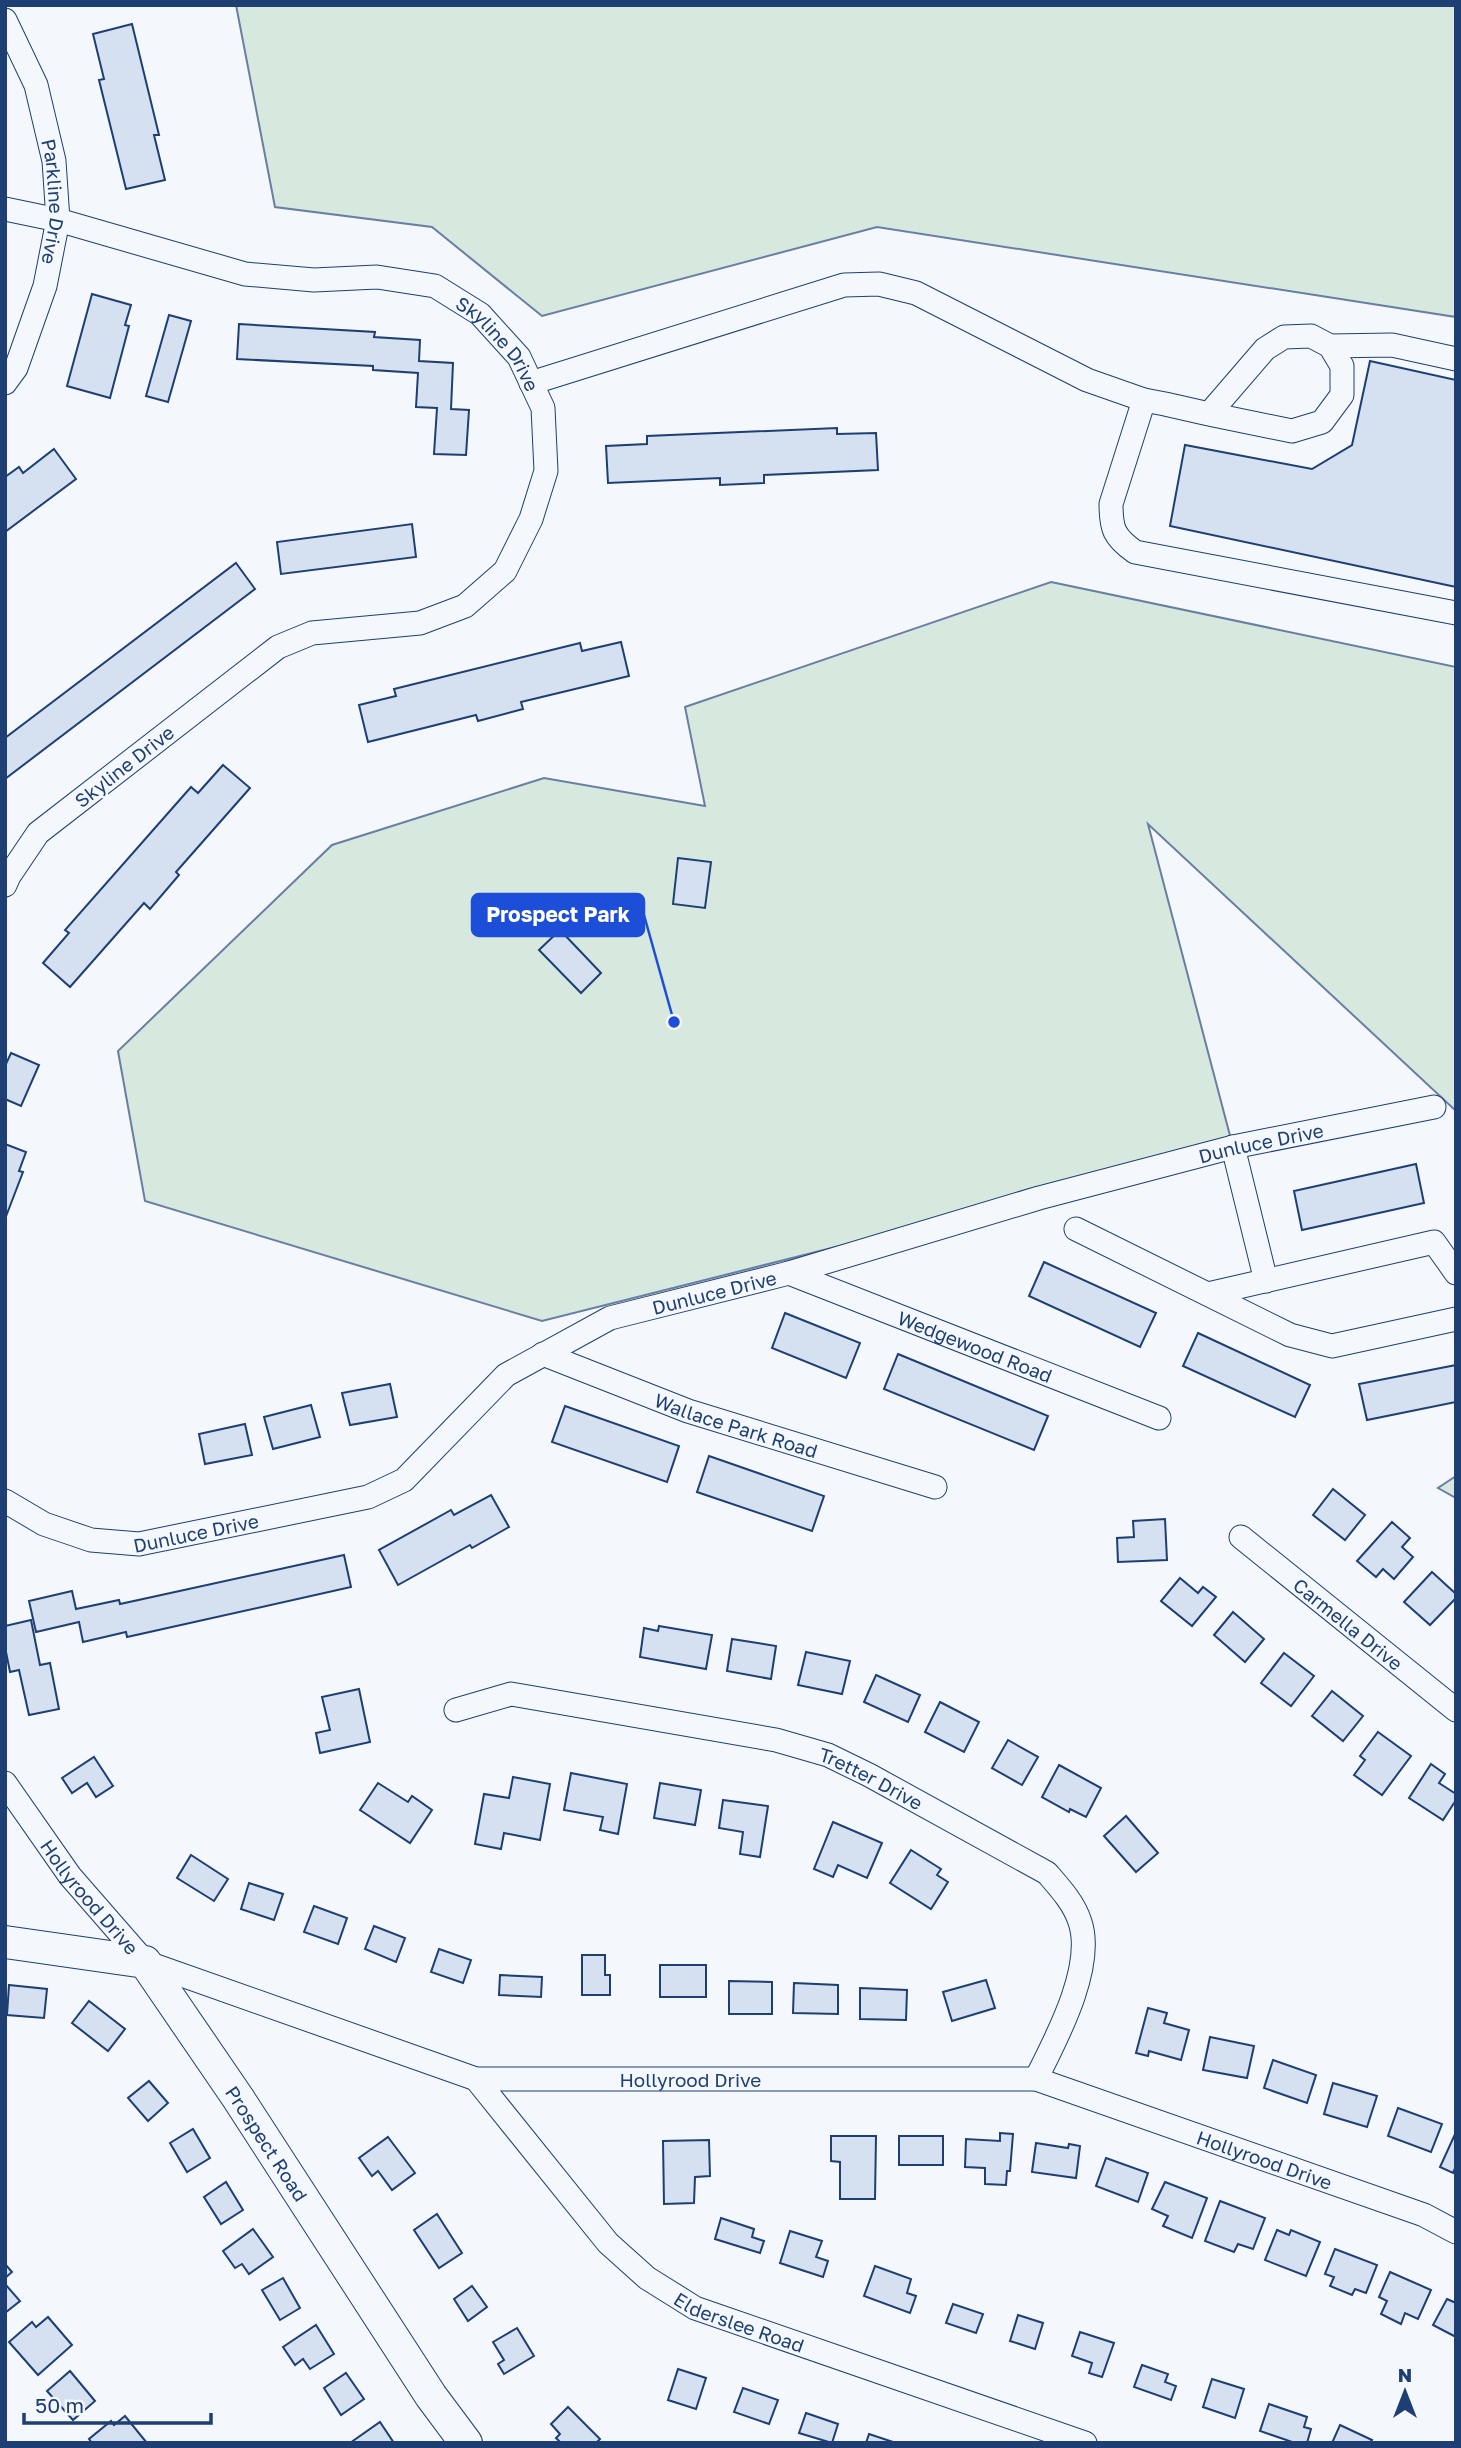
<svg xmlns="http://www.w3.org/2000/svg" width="1461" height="2448" font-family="'Golos Text',sans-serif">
	<rect width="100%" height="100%" fill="#f4f7fb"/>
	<!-- green -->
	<g fill="#d7e8df" stroke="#687fa3" stroke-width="2">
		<path d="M236,5H1456V317L877,227L542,316L432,227L275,207Z"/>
		<path d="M1051,582L1456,667V1111L1148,824L1233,1147L542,1321L145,1201L118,1051L332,845L544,778L705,806L685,707Z"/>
		<path d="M1456,1476V1498L1438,1488Z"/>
	</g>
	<!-- building -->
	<g fill="#d5e0f0" stroke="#1d3f73" stroke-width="2">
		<path d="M132,24L159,135H154L165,180L126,189L99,80L104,79L93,34Z"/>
		<path d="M92,294L131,305L125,325L129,326L110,398L67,386Z"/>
		<path d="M169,315L191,321L168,402L146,396Z"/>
		<path d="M239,324L375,332L374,337L420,340L419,361L453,363L451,409L469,410L466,455L434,454L437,408L416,407L418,373L373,370V366L237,359Z"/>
		<path d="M1370,361L1456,380V587L1170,526L1185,445L1312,469L1352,445Z"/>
		<path d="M837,428V434L876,433L878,470L764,475V483L720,485V478L608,483L606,446L647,444V436Z"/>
		<path d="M54,449L76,479L5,532V477L19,467L23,473Z"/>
		<path d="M412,524L416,557L281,574L277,542Z"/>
		<path d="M236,563L255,589L5,779V738Z"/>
		<path d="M621,642L629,676L521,702L523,709L478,721L476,715L368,742L359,705L396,696L394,689L580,643L582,651Z"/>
		<path d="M223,765L250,788L176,872L179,875L150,909L144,903L70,987L43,963L69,933L65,930L191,787L198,793Z"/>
		<path d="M678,858L711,862L705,908L673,904Z"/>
		<path d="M560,930L601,973L581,993L539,950Z"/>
		<path d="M11,1053L39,1065L21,1106L5,1099V1066Z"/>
		<path d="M5,1144L26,1152L19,1171L23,1172L5,1219Z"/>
		<path d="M1416,1164L1424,1203L1302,1230L1294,1191Z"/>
		<path d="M1044,1262L1156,1313L1140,1347L1029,1296Z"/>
		<path d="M785,1313L860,1343L846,1378L772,1348Z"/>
		<path d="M1198,1333L1310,1385L1295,1417L1183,1366Z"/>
		<path d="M898,1354L1048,1416L1034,1450L884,1389Z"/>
		<path d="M1456,1365V1402L1367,1420L1359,1384Z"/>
		<path d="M390,1384L397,1417L350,1425L342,1393Z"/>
		<path d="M311,1405L320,1437L273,1449L264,1417Z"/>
		<path d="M565,1406L679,1446L667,1482L552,1442Z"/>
		<path d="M245,1424L252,1455L205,1464L199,1434Z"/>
		<path d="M709,1456L824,1496L812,1531L697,1492Z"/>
		<path d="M1333,1489L1365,1515L1345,1540L1313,1515Z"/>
		<path d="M491,1495L509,1527L472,1548L470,1545L398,1585L379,1550L451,1510L454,1515Z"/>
		<path d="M1165,1519L1167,1560L1118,1562L1117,1538L1134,1537L1133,1521Z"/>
		<path d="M1392,1522L1410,1538L1402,1547L1413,1557L1394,1579L1383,1569L1376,1577L1357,1561Z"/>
		<path d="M344,1555L351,1587L127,1637L126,1632L83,1642L79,1622L36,1632L29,1601L72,1591L76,1609L119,1600L120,1604Z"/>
		<path d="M1432,1572L1456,1594V1598L1430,1625L1404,1602Z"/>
		<path d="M1180,1578L1198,1593L1203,1587L1216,1597L1192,1626L1161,1601Z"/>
		<path d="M1233,1612L1264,1639L1245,1662L1214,1635Z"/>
		<path d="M31,1620L40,1665L50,1663L59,1709L29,1715L19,1670L10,1672L5,1647V1626Z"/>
		<path d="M659,1626L712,1635L706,1669L640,1657L644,1628L658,1631Z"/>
		<path d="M732,1639L776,1646L771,1679L727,1671Z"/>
		<path d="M806,1652L850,1661L842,1694L798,1685Z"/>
		<path d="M1284,1653L1314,1676L1291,1706L1261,1683Z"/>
		<path d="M876,1675L920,1695L908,1722L864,1702Z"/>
		<path d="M359,1689L370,1742L320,1753L316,1733L330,1730L322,1697Z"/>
		<path d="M1332,1691L1363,1716L1343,1741L1312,1716Z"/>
		<path d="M940,1702L979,1722L964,1752L925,1732Z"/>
		<path d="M1378,1732L1411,1756L1382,1795L1354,1775L1365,1760L1360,1756Z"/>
		<path d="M1008,1740L1038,1757L1022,1785L992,1768Z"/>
		<path d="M94,1757L113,1786L96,1797L87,1783L72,1793L62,1778Z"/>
		<path d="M1431,1764L1445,1774L1439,1783L1456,1794V1800L1443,1820L1409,1798Z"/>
		<path d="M1059,1765L1101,1788L1086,1817L1070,1809L1069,1812L1042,1797Z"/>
		<path d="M571,1773L627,1784L618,1834L600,1830L603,1817L564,1810Z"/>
		<path d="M513,1777L550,1784L540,1840L504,1833L501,1849L475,1844L484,1794L509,1798Z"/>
		<path d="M378,1783L408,1802L412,1796L432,1810L410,1843L360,1810Z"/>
		<path d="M660,1783L701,1790L695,1825L654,1818Z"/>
		<path d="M723,1800L768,1806L760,1857L740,1854L743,1832L719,1828Z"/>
		<path d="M1126,1816L1158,1853L1136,1872L1104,1836Z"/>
		<path d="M833,1822L882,1843L867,1878L838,1865L833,1877L814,1869Z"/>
		<path d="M911,1850L941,1869L937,1875L948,1882L931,1909L890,1883Z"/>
		<path d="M191,1855L228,1879L214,1901L177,1878Z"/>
		<path d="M249,1883L283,1894L274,1920L241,1909Z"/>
		<path d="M314,1906L347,1918L338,1944L304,1932Z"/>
		<path d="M374,1926L405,1938L396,1962L365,1949Z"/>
		<path d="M439,1949L471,1960L463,1983L431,1972Z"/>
		<path d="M582,1955H605V1975H610V1995H582Z"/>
		<rect x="660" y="1965" width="46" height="32"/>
		<path d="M500,1975L542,1977L541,1997L499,1995Z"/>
		<path d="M986,1980L995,2008L952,2021L943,1992Z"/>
		<path d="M729,1981L772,1982V2014H729Z"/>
		<path d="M794,1983L838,1985V2014L793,2013Z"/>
		<path d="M9,1985L47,1989L44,2018L7,2015Z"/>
		<path d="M860,1988L907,1990L906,2020L860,2019Z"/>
		<path d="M89,2001L125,2029L108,2051L72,2023Z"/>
		<path d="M1148,2008L1167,2013L1164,2023L1189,2030L1181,2060L1149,2051L1148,2056L1136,2053Z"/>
		<path d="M1210,2037L1254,2046L1247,2078L1203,2070Z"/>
		<path d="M1273,2060L1316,2075L1307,2103L1264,2088Z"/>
		<path d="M149,2081L168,2103L148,2121L128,2098Z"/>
		<path d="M1333,2083L1377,2096L1367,2127L1324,2114Z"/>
		<path d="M1398,2108L1442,2124L1431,2152L1388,2136Z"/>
		<path d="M193,2129L210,2158L187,2172L170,2143Z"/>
		<path d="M1456,2132V2166L1453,2173L1440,2167Z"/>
		<path d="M1000,2133L1013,2134L1010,2171H1007L1006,2185L985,2184V2168L965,2167L966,2139L1000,2141Z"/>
		<path d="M831,2136H876L875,2199H840V2162L831,2161Z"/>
		<rect x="899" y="2136" width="44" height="29"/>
		<path d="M388,2137L415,2173L392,2190L378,2171L372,2176L359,2158Z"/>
		<path d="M709,2140L710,2176L695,2177L694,2203L664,2204L663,2141Z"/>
		<path d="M1036,2143L1068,2148L1069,2144L1080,2146L1076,2178L1032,2172Z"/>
		<path d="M1106,2158L1148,2173L1138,2202L1096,2186Z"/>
		<path d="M226,2182L243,2210L221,2224L204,2197Z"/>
		<path d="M1165,2182L1207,2198L1192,2238L1163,2226L1168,2216L1152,2209Z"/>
		<path d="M1220,2201L1265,2218L1253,2249L1238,2244L1234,2252L1205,2241Z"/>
		<path d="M437,2214L462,2253L439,2268L414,2230Z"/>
		<path d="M721,2218L754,2229L752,2237L764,2241L760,2253L715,2239Z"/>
		<path d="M253,2229L273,2257L249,2274L242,2264L235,2268L223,2251Z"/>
		<path d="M1277,2230L1289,2235L1291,2230L1320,2242L1306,2276L1265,2260Z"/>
		<path d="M790,2231L822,2241L816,2257L828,2261L823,2277L780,2263Z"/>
		<path d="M1335,2249L1377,2265L1366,2293L1355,2289L1352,2295L1330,2286L1334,2277L1325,2274Z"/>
		<path d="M5,2264L12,2272L5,2278Z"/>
		<path d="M875,2266L911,2279L907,2293L916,2296L910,2313L864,2296Z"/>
		<path d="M1390,2272L1431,2290L1418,2319L1405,2313L1401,2324L1381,2314L1387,2301L1379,2297Z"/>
		<path d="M283,2278L300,2308L280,2320L262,2290Z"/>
		<path d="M5,2284L20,2301L5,2313Z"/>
		<path d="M472,2286L487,2307L468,2321L454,2299Z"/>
		<path d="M1447,2299L1456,2303V2337L1433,2325Z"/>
		<path d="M953,2304L983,2314L976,2333L946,2323Z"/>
		<path d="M1018,2315L1043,2323L1035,2349L1010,2341Z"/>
		<path d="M48,2317L72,2345L38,2375L9,2342L32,2322L36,2327Z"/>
		<path d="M316,2325L334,2354L310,2369L303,2359L295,2365L283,2347Z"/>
		<path d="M517,2328L534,2356L504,2374L498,2364L504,2360L493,2342Z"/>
		<path d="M1080,2332L1114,2343L1102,2377L1089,2373L1092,2363L1072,2356Z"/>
		<path d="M1142,2365L1168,2374L1165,2382L1176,2386L1171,2400L1134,2387Z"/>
		<path d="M678,2369L706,2378L696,2409L668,2400Z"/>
		<path d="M70,2371L95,2401L73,2420L47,2391Z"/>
		<path d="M346,2373L364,2399L341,2415L324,2388Z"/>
		<path d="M1212,2379L1244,2389L1235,2418L1203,2407Z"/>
		<path d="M743,2388L778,2400L769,2424L734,2412Z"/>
		<path d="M1269,2404L1307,2417L1304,2427L1311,2429L1307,2443H1295L1260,2431Z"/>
		<path d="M568,2407L600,2439L596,2443H561L556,2438L560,2434L551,2424Z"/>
		<path d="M806,2413L838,2424L832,2443L799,2433Z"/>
		<path d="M125,2416L147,2443H92L89,2439L111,2421L114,2425Z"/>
		<path d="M380,2422L394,2443H350Z"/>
		<path d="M1340,2425L1372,2440L1370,2443H1332Z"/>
		<path d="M869,2434L896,2443H866Z"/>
	</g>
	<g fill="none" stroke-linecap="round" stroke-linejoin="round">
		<!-- street casing -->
		<g stroke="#1d3f73" stroke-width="25">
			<g id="street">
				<path id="s1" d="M5,20L36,85L54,161L58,220L45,286L16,368L5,383"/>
				<path id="s2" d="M5,209L58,220L245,274L314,280L377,277L435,286L480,314L519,357L543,408L546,471L531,519L505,571L465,606L420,623L312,633L278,647L38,833L9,876L5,885"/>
				<path d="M1330,346L1392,345L1456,359"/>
				<path d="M531,383L844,285L879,284L916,293L1087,380L1144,400L1165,404L1209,414L1292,431L1322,422L1342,395V366L1330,346L1311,336L1284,337L1265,349L1209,414"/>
				<path d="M1144,400L1111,504C1111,529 1114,537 1135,552L1456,613"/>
				<path d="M1233,1147L1266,1281"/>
				<path d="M1076,1229L1290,1335L1332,1346L1456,1319"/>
				<path id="s3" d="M789,1273L1159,1418"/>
				<path d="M1208,1294L1434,1242L1456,1273"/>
				<path id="s4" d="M543,1354L688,1411L935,1487"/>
				<path id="s5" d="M5,1501L44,1524L91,1540L139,1544L368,1497L404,1480L506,1375L610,1318L789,1273L1039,1198L1233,1147L1434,1107"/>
				<path id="s6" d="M1241,1537L1456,1710"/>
				<path id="s7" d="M456,1710L511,1694L776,1740L828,1755L869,1775L1047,1873C1060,1888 1074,1903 1080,1922C1095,1967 1056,2039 1036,2079"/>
				<path id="s8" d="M5,1783L70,1876L145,1962L476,2079H1036L1424,2215L1456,2232"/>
				<path id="s9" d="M476,2079L608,2243L647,2278L695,2308L1085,2443"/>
			</g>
		</g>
		<!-- secondary casing -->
		<g stroke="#1d3f73" stroke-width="34">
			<g id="secondary">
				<path id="s10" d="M5,1942L145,1962L238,2098L431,2396L466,2443"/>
			</g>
		</g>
		<!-- street -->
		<use href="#street" stroke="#f4f7fb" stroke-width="23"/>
		<!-- secondary -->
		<use href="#secondary" stroke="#f4f7fb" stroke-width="32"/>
	</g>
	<g text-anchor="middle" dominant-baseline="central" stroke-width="5" stroke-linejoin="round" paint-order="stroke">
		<!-- street labels -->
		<g font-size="19" fill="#1d3f73" stroke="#f4f7fb">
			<text stroke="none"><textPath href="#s1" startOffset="191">Parkline Drive</textPath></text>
			<text stroke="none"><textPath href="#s2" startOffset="527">Skyline Drive</textPath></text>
			<text transform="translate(124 766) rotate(-38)">Skyline Drive</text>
			<text stroke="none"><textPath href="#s5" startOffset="1356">Dunluce Drive</textPath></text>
			<text stroke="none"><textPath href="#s5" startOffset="789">Dunluce Drive</textPath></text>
			<text stroke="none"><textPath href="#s3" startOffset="200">Wedgewood Road</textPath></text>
			<text stroke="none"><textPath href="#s4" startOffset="206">Wallace Park Road</textPath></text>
			<text stroke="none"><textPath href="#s5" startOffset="201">Dunluce Drive</textPath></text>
			<text stroke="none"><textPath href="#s6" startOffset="138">Carmella Drive</textPath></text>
			<text stroke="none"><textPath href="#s7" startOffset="429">Tretter Drive</textPath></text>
			<text stroke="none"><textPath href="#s8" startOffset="142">Hollyrood Drive</textPath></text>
			<text stroke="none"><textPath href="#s8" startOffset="793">Hollyrood Drive</textPath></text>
			<text stroke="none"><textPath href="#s10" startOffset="360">Prospect Road</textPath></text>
			<text stroke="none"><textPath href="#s8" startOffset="1381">Hollyrood Drive</textPath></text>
			<text stroke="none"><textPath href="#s9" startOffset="366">Elderslee Road</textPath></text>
		</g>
	</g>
	<!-- callouts -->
	<path fill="none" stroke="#1d4ed8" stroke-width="2.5" d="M674 1022L644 915"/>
	<circle fill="#1d4ed8" stroke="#f4f7fb" stroke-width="2.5" cx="674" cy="1022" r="7"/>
	<rect fill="#1d4ed8" stroke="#1d4ed8" stroke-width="2.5" x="472" y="894" width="172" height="42" rx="7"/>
	<g font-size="21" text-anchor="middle" font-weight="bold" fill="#fff">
		<text x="558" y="922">Prospect Park</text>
	</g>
	<!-- border -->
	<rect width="1461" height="2448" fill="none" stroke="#1d3f73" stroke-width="14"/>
	<!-- north arrow -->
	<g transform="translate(1405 2392)" stroke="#f4f7fb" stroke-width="5" paint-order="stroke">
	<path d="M0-5L12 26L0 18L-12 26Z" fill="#1d3f73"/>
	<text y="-10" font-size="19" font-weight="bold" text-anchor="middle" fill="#1d3f73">N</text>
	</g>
	<!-- scale -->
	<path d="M24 2413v10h187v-10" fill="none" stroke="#1d3f73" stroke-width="3.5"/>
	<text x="35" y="2413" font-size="21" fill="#1d3f73" stroke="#f4f7fb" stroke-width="5" paint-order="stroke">50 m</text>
</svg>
